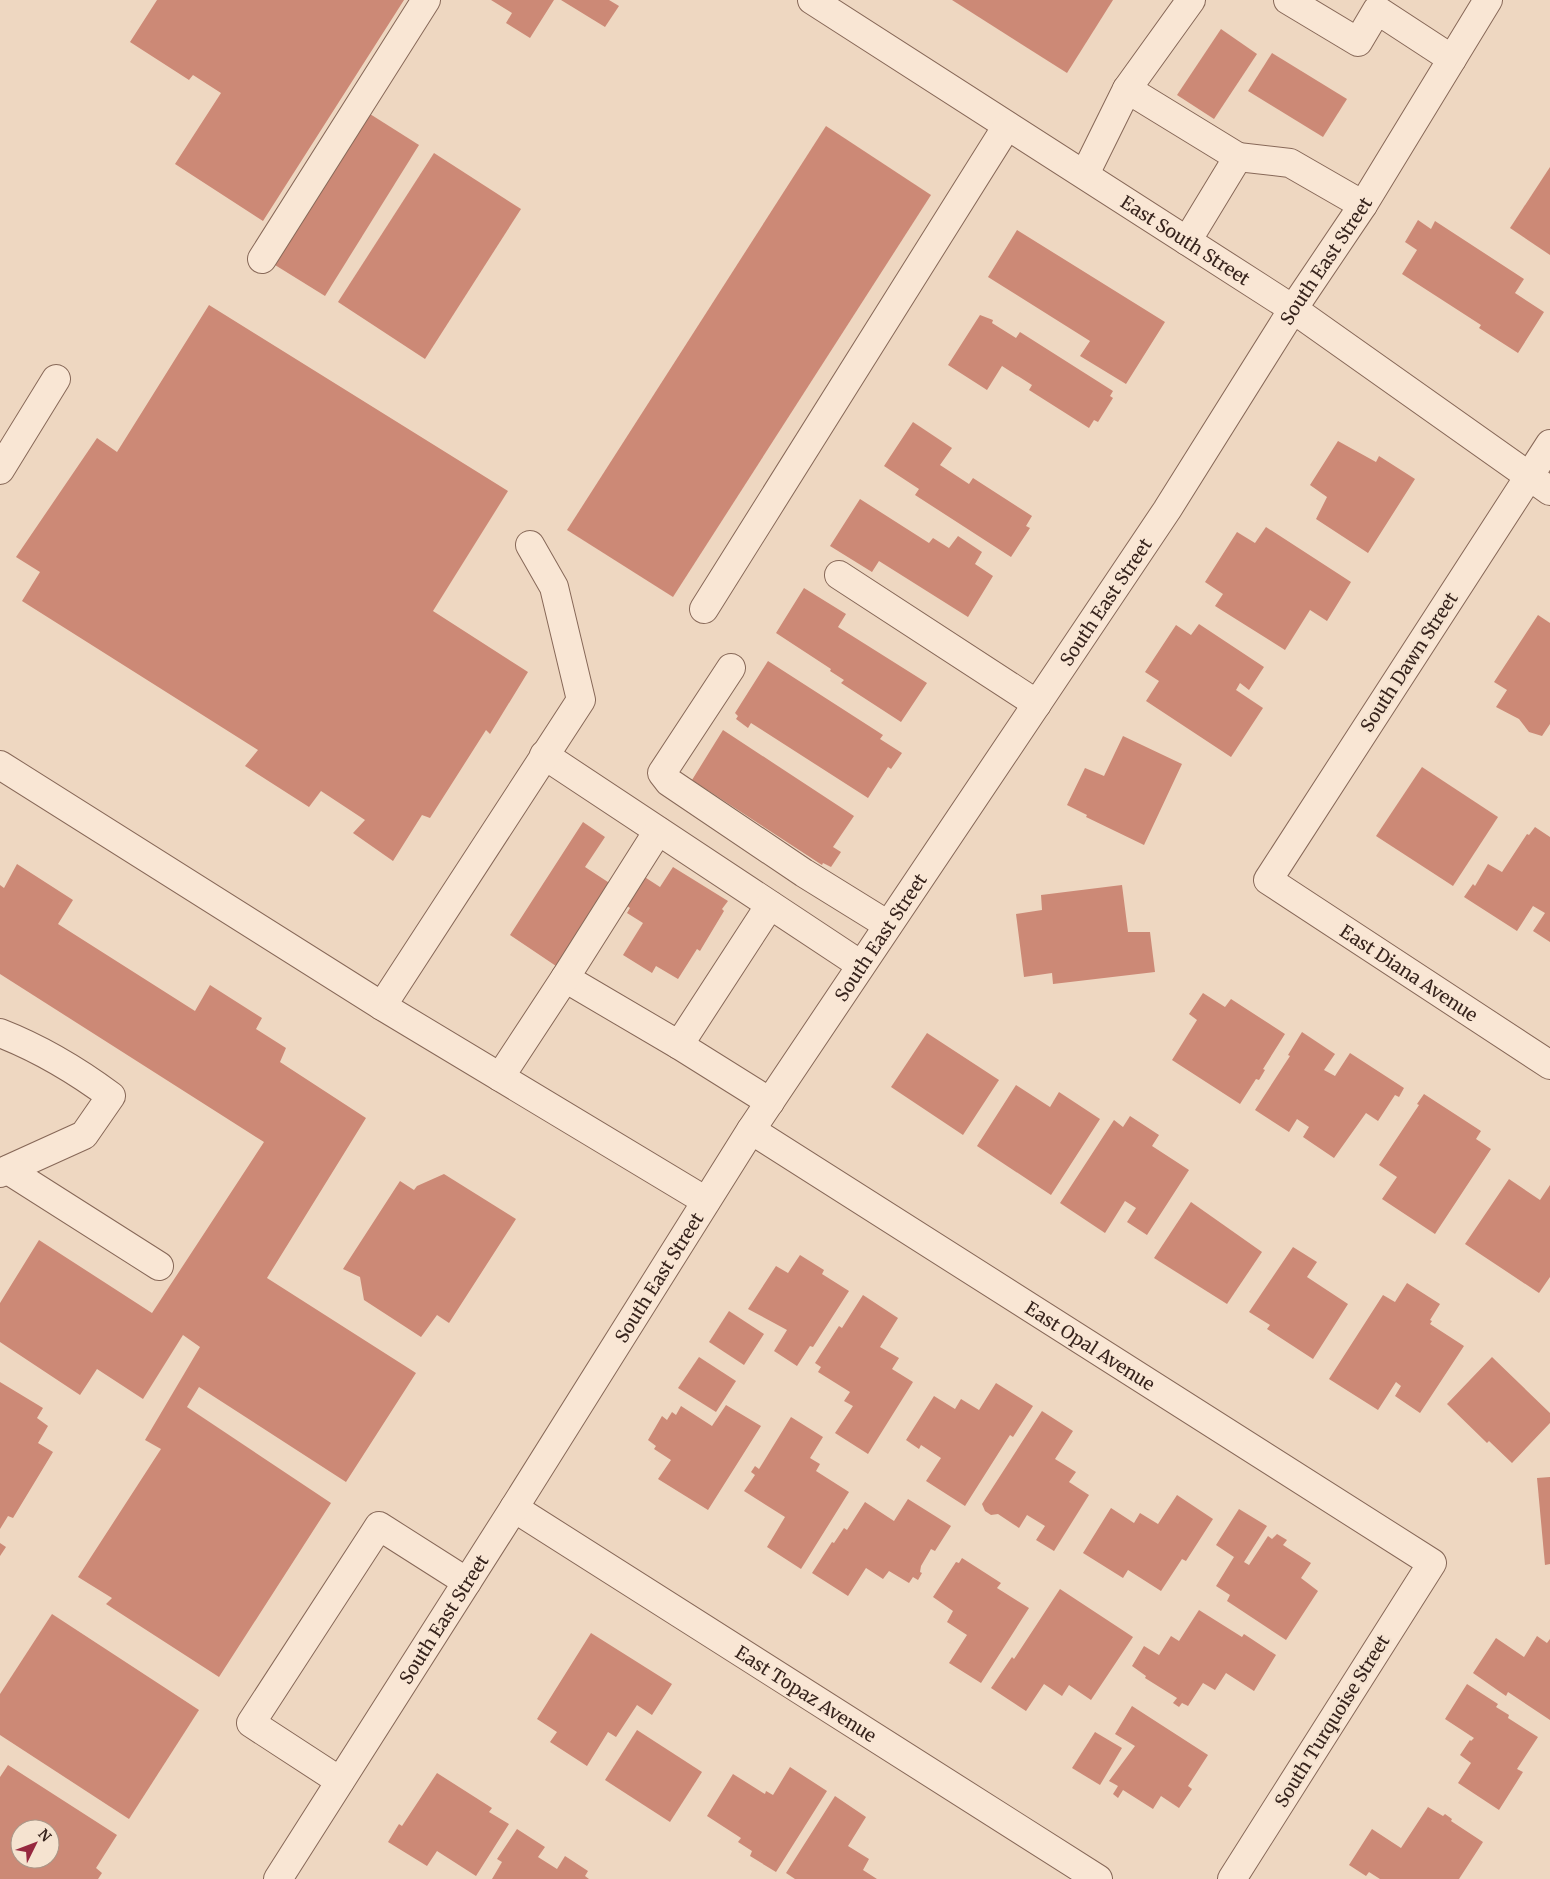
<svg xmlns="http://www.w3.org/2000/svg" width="1550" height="1879" font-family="Merriweather,serif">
	<rect width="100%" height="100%" fill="#eed7c1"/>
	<!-- building -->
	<g fill="#cc8976" fill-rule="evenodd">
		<path d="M157,0H404L263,221L175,164L221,93L193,75L189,80L130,42Z"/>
		<path d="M491,0H554L530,38L506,23L512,13Z"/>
		<path d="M561,0H609L619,6L605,27Z"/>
		<path d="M952,0H1113L1067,73Z"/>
		<path d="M1221,29L1257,54L1214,119L1177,95Z"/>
		<path d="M1272,53L1347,99L1323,137L1248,91Z"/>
		<path d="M370,114L419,145L325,296L275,265Z"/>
		<path d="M826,126L931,195L673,597L567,530Z"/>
		<path d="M434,153L521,209L425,359L338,302Z"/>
		<path d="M1550,167V255L1510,228Z"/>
		<path d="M1418,220L1431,229L1435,221L1524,279L1515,293L1544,312L1518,353L1479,328L1481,325L1402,274L1417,250L1405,242Z"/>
		<path d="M1017,230L1165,322L1126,384L1080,356L1090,341L988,277Z"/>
		<path d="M209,305L508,491L433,611L528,672L490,734L486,730L430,818L422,815L393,861L353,833L365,820L321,791L309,807L245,766L258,750L22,601L40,572L16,557L97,438L117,452Z"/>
		<path d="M980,315L993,320L992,323L1016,338L1020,332L1113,391L1110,396L1113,398L1098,422L1094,420L1089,428L1029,390L1032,385L1002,366L987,390L948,365Z"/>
		<path d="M913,422L952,448L940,465L969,484L973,478L1032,516L1026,526L1030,528L1011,557L915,495L919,489L884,466Z"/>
		<path d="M1338,441L1376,462L1379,456L1415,479L1368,553L1316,519L1327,497L1310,485Z"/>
		<path d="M860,499L929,543L933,538L949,548L958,536L982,552L975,564L993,576L968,617L879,561L872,572L830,546Z"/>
		<path d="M1266,527L1351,582L1327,621L1310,610L1285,650L1215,606L1223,594L1205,582L1237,532L1255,543Z"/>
		<path d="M804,588L846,614L838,627L927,683L901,722L841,683L844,680L830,671L831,669L776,633Z"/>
		<path d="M1538,615L1550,623V724L1542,736L1529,732L1519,719L1496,707L1507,690L1494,682Z"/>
		<path d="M1199,624L1264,667L1249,690L1240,683L1236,690L1263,708L1231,757L1146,701L1159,681L1145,672L1176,625L1191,635Z"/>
		<path d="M768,661L883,735L880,739L902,753L891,769L888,767L868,798L751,723L748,728L736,719L738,716L735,713Z"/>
		<path d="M723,730L854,816L833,847L841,852L831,867L823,863L822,865L692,780Z"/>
		<path d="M1123,736L1182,764L1144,845L1086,817L1087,815L1067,805L1085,768L1104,776Z"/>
		<path d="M1422,767L1498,817L1453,886L1376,836Z"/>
		<path d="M583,822L605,837L585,867L611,884L556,966L510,935Z"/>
		<path d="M1535,827L1550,837V942L1533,931L1545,913L1533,906L1517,931L1464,897L1473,884L1475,886L1488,864L1502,872L1527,834L1529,835Z"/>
		<path d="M17,864L73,900L58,924L195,1011L210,985L262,1018L256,1029L286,1048L280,1062L366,1118L267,1278L416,1373L346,1482L199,1387L187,1407L331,1503L219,1677L106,1604L112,1598L78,1577L161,1449L145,1440L200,1347L183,1335L143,1399L97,1369L80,1395L0,1342V1303L39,1240L152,1313L264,1142L0,974V885L4,888Z"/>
		<path d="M673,867L728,901L722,909L724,911L700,951L697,949L678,979L656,966L652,973L623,955L643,923L627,913L630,908L622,902L640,874L660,887Z"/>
		<path d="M1122,885L1128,932H1150L1155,972L1053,984L1052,973L1024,977L1016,914L1042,910L1041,895Z"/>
		<path d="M1203,993L1225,1007L1231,999L1285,1034L1263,1069L1265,1070L1259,1080L1256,1079L1240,1104L1172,1060L1197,1020L1189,1014Z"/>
		<path d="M1302,1032L1335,1054L1324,1070L1335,1076L1350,1053L1404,1088L1399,1097L1395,1095L1378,1121L1366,1113L1334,1158L1303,1137L1309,1127L1297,1119L1289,1132L1255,1110L1290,1056L1288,1055Z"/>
		<path d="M927,1033L999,1080L963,1135L891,1087Z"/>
		<path d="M1016,1085L1050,1107L1059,1092L1100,1119L1051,1195L977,1146Z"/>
		<path d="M1424,1094L1481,1131L1476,1139L1491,1149L1435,1234L1382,1199L1397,1177L1379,1165L1419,1105L1417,1104Z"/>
		<path d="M1130,1116L1159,1135L1152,1146L1189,1170L1147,1235L1127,1222L1136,1208L1125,1201L1105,1233L1060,1203L1114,1120L1123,1127Z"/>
		<path d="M444,1174L516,1219L449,1323L437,1315L421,1337L364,1300L360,1277L343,1269L400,1181L414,1190L417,1186Z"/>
		<path d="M1509,1179L1540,1200L1550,1185V1277L1539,1293L1465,1244Z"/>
		<path d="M1191,1202L1262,1252L1227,1304L1154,1258Z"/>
		<path d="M1293,1247L1317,1262L1307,1277L1348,1304L1313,1359L1267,1329L1270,1325L1249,1312Z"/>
		<path d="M800,1255L824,1270L822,1274L849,1291L813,1347L810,1346L797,1366L774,1351L787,1330L748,1309L776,1266L788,1273Z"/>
		<path d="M1407,1283L1440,1304L1430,1320L1432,1321L1430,1324L1464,1346L1420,1413L1395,1396L1401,1386L1396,1382L1378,1410L1329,1379L1383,1295L1395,1302Z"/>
		<path d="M863,1295L898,1318L880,1347L899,1358L892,1369L913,1382L868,1454L835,1433L853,1406L844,1401L850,1392L818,1372L821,1367L815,1363L839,1326L842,1328Z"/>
		<path d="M729,1311L764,1334L744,1365L709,1342Z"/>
		<path d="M699,1357L736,1381L716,1412L678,1388Z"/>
		<path d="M1492,1357L1550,1413V1423L1512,1463L1489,1441L1487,1443L1447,1404Z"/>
		<path d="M0,1382L43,1408L37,1418L48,1426L38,1443L53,1452L13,1518L8,1516L0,1529Z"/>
		<path d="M996,1383L1033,1406L1013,1437L1010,1435L965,1506L926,1481L941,1458L921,1445L919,1449L906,1440L934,1396L955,1409L961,1399L979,1410Z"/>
		<path d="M726,1405L761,1426L708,1510L658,1479L671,1460L654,1449L656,1446L648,1440L662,1416L667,1420L672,1412L676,1415L681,1406L712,1426Z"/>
		<path d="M1042,1411L1073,1431L1055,1459L1076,1472L1069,1482L1089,1495L1054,1551L1036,1540L1045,1526L1027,1515L1019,1528L998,1514L991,1515L985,1511L982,1504Z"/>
		<path d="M791,1417L823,1437L810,1458L820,1464L816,1471L849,1492L801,1569L767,1547L785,1517L744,1491L755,1475L751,1472L755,1466L759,1469Z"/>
		<path d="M1550,1477V1564L1545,1565L1537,1478Z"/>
		<path d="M1177,1495L1213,1519L1186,1561L1182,1559L1161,1591L1128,1570L1123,1578L1083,1553L1111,1508L1134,1523L1140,1513L1158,1524Z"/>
		<path d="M908,1499L951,1526L935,1551L931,1549L921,1566L920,1572L922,1573L918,1580L913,1577L909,1583L889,1571L883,1579L866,1568L848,1596L812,1573L832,1542L834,1543L844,1528L847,1530L865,1502L894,1521Z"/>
		<path d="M1239,1509L1267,1526L1244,1562L1249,1565L1268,1536L1272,1539L1277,1534L1287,1540L1283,1545L1311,1563L1301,1578L1318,1591L1286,1640L1227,1601L1230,1595L1216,1586L1234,1557L1216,1545Z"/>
		<path d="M0,1543L6,1547L0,1556Z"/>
		<path d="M962,1558L1001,1583L997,1588L1029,1608L981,1683L949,1663L967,1635L947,1622L953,1611L933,1597L956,1562L959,1563Z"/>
		<path d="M1060,1589L1133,1637L1091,1700L1069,1685L1062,1696L1044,1684L1026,1711L991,1688L1012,1657L1014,1659Z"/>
		<path d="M1199,1610L1242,1637L1244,1634L1276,1655L1254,1691L1226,1673L1215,1690L1203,1683L1188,1706L1182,1703L1179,1707L1173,1703L1177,1698L1145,1678L1146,1676L1132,1666L1144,1646L1159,1655L1171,1636L1179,1641Z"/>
		<path d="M52,1614L199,1710L129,1819L0,1735V1694Z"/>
		<path d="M591,1633L672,1684L652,1715L637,1705L616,1737L608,1732L587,1766L550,1742L557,1732L537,1719Z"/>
		<path d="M1537,1636L1547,1643L1550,1639V1720L1508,1692L1506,1696L1473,1673L1496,1638L1524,1657Z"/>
		<path d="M1467,1684L1498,1704L1496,1707L1509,1715L1508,1718L1538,1737L1517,1769L1523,1772L1499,1810L1458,1783L1471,1763L1460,1755L1470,1740L1471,1741L1474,1738L1445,1719Z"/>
		<path d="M1132,1706L1208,1755L1188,1786L1192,1789L1179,1808L1161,1796L1153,1809L1123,1790L1118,1798L1113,1794L1118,1786L1109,1781L1135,1746L1115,1734Z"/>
		<path d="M637,1730L702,1772L670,1822L605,1780Z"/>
		<path d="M1095,1732L1122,1748L1100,1785L1072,1768Z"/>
		<path d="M8,1765L117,1835L96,1868L102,1873L98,1879H0V1777ZM20,1829H50V1859H20Z"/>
		<path d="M790,1767L827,1791L776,1872L750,1856L752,1851L738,1842L741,1838L707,1816L733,1774L765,1794L766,1791L773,1795Z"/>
		<path d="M437,1773L492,1808L489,1812L509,1824L476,1876L437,1851L427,1866L388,1842L399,1824L402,1826Z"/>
		<path d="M835,1796L866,1817L848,1846L869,1859L863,1870L877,1879H795L786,1873Z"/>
		<path d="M1428,1807L1443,1816L1445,1814L1452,1819L1451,1821L1483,1842L1459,1879H1380L1369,1872L1366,1876L1349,1865L1372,1829L1401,1848Z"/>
		<path d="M517,1829L545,1847L538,1857L557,1869L565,1856L588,1871L585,1876L589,1879H492L502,1862L497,1859Z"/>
	</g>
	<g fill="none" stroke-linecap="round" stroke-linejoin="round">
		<!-- minor casing -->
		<g stroke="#876858" stroke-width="30">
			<g id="minor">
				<path id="s1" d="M812,0L1293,309L1550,491"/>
				<path d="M1288,0L1358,42L1377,10L1452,59"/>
				<path d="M1127,89L1191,0"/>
				<path d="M1238,157L1290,163L1363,205"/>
				<path d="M1085,174L1127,89L1238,157L1187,241"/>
				<path d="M262,259L426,0"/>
				<path id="s2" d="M1550,444L1268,880L1550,1065"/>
				<path d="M0,470L56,379"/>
				<path d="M839,575L1037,704"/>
				<path d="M704,609L1007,126"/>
				<path d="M731,668L662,773L669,782L804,873L888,925"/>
				<path d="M544,755L861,965"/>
				<path d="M0,765L382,1006L706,1201"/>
				<path d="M658,831L565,978L679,1045L770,905"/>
				<path d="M382,1006L581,700L554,587L530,545"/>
				<path d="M0,1033C41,1049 76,1070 111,1096L84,1135L0,1173"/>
				<path d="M679,1045L770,1102"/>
				<path d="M500,1077L565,978"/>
				<path id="s3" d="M751,1130L1432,1563L1232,1879"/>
				<path d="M8,1170L159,1266"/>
				<path id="s4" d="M514,1508L1098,1879"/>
				<path d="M340,1781L251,1723L379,1526L467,1582"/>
				<path id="s5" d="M278,1879L514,1508L751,1130L1167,510L1293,309L1363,205L1488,0"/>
			</g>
		</g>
		<!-- minor -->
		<use href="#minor" stroke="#f9e6d4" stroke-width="28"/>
	</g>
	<g text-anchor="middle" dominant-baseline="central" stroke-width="5" stroke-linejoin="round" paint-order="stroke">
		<!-- street labels -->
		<g font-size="18" fill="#37241d" stroke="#f5e3d0">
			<text stroke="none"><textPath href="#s1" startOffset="444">East South Street</textPath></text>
			<text stroke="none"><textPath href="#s5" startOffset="1928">South East Street</textPath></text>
			<text stroke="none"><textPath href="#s5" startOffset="1522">South East Street</textPath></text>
			<text transform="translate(1409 662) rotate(-57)">South Dawn Street</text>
			<text stroke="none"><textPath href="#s5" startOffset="1118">South East Street</textPath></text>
			<text stroke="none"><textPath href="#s2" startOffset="688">East Diana Avenue</textPath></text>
			<text stroke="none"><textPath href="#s5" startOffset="712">South East Street</textPath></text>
			<text stroke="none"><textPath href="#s3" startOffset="402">East Opal Avenue</textPath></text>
			<text stroke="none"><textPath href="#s5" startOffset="308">South East Street</textPath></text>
			<text stroke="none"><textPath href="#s4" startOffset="346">East Topaz Avenue</textPath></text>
			<text transform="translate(1332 1721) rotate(-58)">South Turquoise Street</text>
		</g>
	</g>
	<!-- north arrow -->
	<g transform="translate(35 1844) rotate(48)"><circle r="24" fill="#f5e3d0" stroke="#a99788"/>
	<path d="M0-4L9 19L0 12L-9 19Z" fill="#96283f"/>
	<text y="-8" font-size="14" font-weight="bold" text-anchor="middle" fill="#37241d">N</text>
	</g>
</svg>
